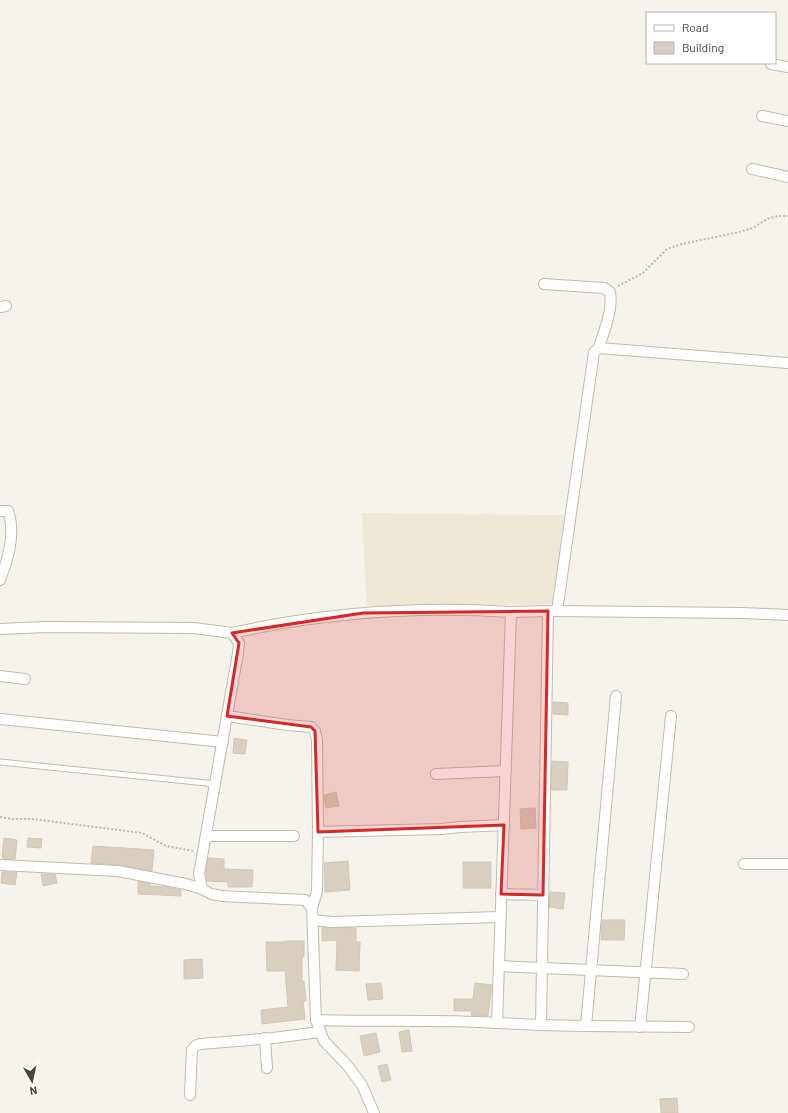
<svg xmlns="http://www.w3.org/2000/svg" width="788" height="1113" font-family="Barlow,sans-serif">
	<rect width="100%" height="100%" fill="#f6f3ec"/>
	<!-- education -->
	<path fill="#efe8d6" d="M362,513L567,515L553,604L367,606Z"/>
	<!-- building -->
	<g fill="#d8cfc1" stroke="#d3c7b4">
		<path d="M553,702L568,703V715L553,714Z"/>
		<path d="M234,738L247,740L245,754L233,753Z"/>
		<path d="M552,761L568,762L567,790H551Z"/>
		<path d="M336,792L339,806L326,808L324,795Z"/>
		<path d="M535,808L536,828L521,829L520,809Z"/>
		<path d="M4,838L17,840L15,859H4L2,857Z"/>
		<path d="M28,838L42,839L41,848L27,847Z"/>
		<path d="M93,846L154,850L152,871L119,865L91,863Z"/>
		<path d="M208,858L224,859V869L253,870L252,887H228V882L207,881L206,874Z"/>
		<path d="M348,861L350,890L325,892L324,863Z"/>
		<rect x="463" y="862" width="28" height="26"/>
		<path d="M2,872H17L15,885L1,883Z"/>
		<path d="M41,874H55L57,883L43,886Z"/>
		<path d="M138,881L150,884V886L166,887L181,890V896L138,894Z"/>
		<path d="M550,892L565,893L563,909L549,907Z"/>
		<path d="M602,920H625L624,940H601Z"/>
		<path d="M322,927L356,928V942H360L359,971L336,970L337,940L322,941Z"/>
		<path d="M285,941H304V957H302V982L304,981L306,1001H303L305,1019L262,1024L261,1010L288,1007L285,971H267L266,942H285Z"/>
		<path d="M202,959L203,978L184,979V960Z"/>
		<path d="M381,983L383,999L368,1000L366,984Z"/>
		<path d="M475,983L492,985L488,1016L471,1015L472,1011H454V999H473Z"/>
		<path d="M409,1030L412,1051L402,1052L399,1032Z"/>
		<path d="M376,1033L380,1052L364,1056L360,1036Z"/>
		<path d="M387,1064L391,1080L382,1082L378,1066Z"/>
		<path d="M677,1098L678,1113H661L660,1099Z"/>
	</g>
	<g fill="none" stroke-linecap="round" stroke-linejoin="round">
		<!-- lane casing -->
		<g stroke="#c2bbae" stroke-width="7">
			<path id="lane" d="M0,762L216,784"/>
		</g>
		<!-- street casing -->
		<g stroke="#c2bbae" stroke-width="12">
			<g id="street">
				<path d="M771,64L788,67"/>
				<path d="M762,116L788,121"/>
				<path d="M752,169L788,177"/>
				<path d="M544,284L604,288L610,292C613,311 604,330 599,348"/>
				<path d="M0,307L6,306"/>
				<path d="M0,511H8C16,533 8,559 0,580"/>
				<path d="M552,611L743,613L788,615"/>
				<path d="M557,611L594,352L599,348L788,363"/>
				<path d="M0,629L46,627L194,628L232,633L239,643L238,653L199,874L202,889L211,894L222,896L305,900L312,908L316,1020L324,1041L347,1065L362,1085L374,1113"/>
				<path d="M232,633C323,613 418,606 511,612L497,1023C436,1019 376,1022 316,1020"/>
				<path d="M0,676L25,679"/>
				<path d="M227,716L287,725L311,727L315,731L317,740L318,832L317,891L312,908"/>
				<path d="M0,719L223,742"/>
				<path d="M436,774L506,771"/>
				<path d="M318,832L441,829L460,827L504,825"/>
				<path d="M206,836H294"/>
				<path d="M744,864H788"/>
				<path d="M0,865L118,871L186,884L202,889"/>
				<path d="M501,894L543,895"/>
				<path d="M313,920L332,922L500,917"/>
				<path d="M499,966L683,974"/>
				<path d="M497,1023L541,1025L548,611L511,612"/>
				<path d="M541,1025L586,1026L616,696"/>
				<path d="M586,1026L689,1027"/>
				<path d="M640,1027L671,716"/>
				<path d="M265,1038L267,1068"/>
				<path d="M190,1095L192,1050L195,1046L200,1044L273,1038L320,1032"/>
			</g>
		</g>
		<!-- path -->
		<g stroke="#c4b79f" stroke-width="2" stroke-dasharray="2 2" stroke-linecap="butt">
			<path d="M618,286L643,273L667,249L682,244L735,233L753,228L767,219L778,216H788"/>
			<path d="M0,817L12,819H31L142,833L166,846L194,851"/>
		</g>
		<!-- lane -->
		<use href="#lane" stroke="#fff" stroke-width="5"/>
		<!-- street -->
		<use href="#street" stroke="#fff" stroke-width="10"/>
	</g>
	<!-- marked area -->
	<path fill="#d62828" fill-opacity="0.2" stroke="#d62828" stroke-width="3" stroke-linejoin="round" d="M548,611L543,895L501,894L504,825L318,832L315,731L311,727L227,716L239,643L232,633L363,613Z"/>
	<!-- legend -->
	<rect x="646" y="12" width="130" height="52" fill="#ffffff" stroke="#b7b4b0"/>
	<rect x="654" y="25" width="20" height="6" fill="#ffffff" stroke="#b7b4b0"/>
	<text x="682" y="32" font-size="12" fill="#4b4439">Road</text>
	<rect x="654" y="42" width="20" height="12" fill="#d8cfc1" stroke="#b7b4b0"/>
	<text x="682" y="52" font-size="12" fill="#4b4439">Building</text>
	<!-- north arrow -->
	<g transform="translate(32 1081) rotate(171)" stroke="#ffffff" stroke-width="3" paint-order="stroke">
	<path d="M0-3L7 15L0 10L-7 15Z" fill="#4b4439"/>
	<text y="-6" font-size="11" font-weight="bold" text-anchor="middle" fill="#4b4439">N</text>
	</g>
</svg>
